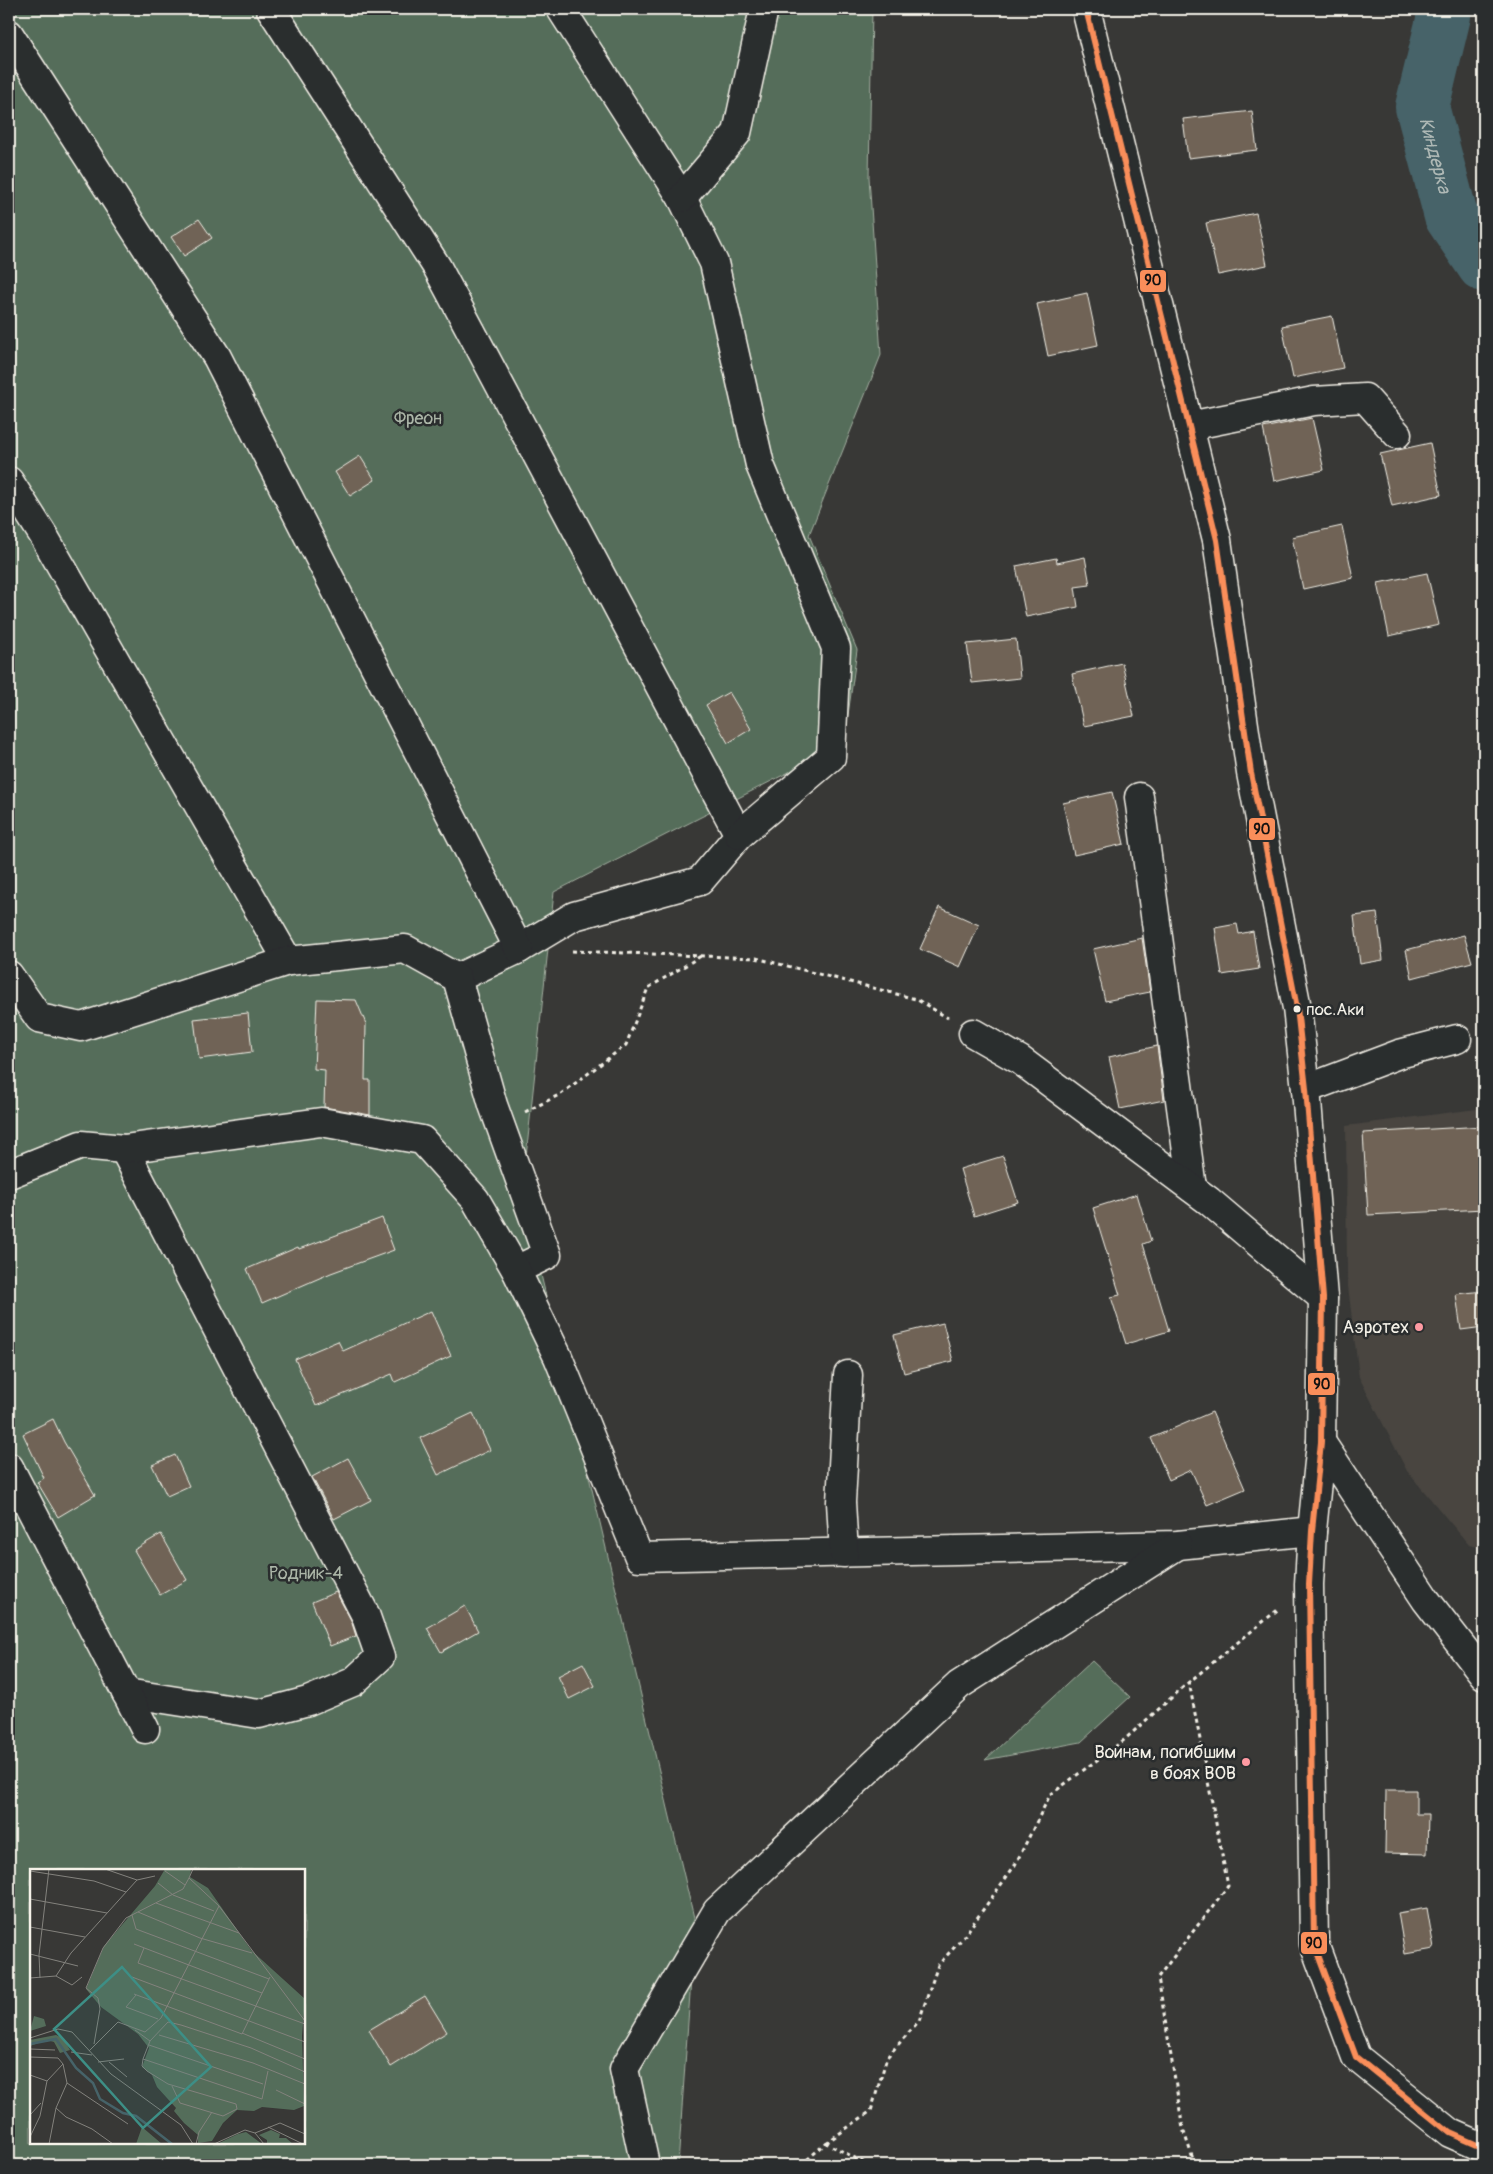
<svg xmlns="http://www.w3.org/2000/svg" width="1493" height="2174" font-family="Pangolin,sans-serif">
	<rect width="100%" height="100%" fill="#383836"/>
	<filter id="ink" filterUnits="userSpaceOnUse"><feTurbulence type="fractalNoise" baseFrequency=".02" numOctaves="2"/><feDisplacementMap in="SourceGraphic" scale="10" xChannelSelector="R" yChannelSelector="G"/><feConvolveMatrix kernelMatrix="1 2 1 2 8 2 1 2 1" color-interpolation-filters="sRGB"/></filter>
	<g filter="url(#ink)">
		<!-- built -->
		<path fill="#484540" d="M1484,1108V1549L1469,1545L1407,1471L1359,1377L1347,1278L1346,1126Z"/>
		<!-- green -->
		<g fill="#546d5a" stroke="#a4afa1" fill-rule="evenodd">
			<path d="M9,9H872L869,177L881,355L809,535L857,650L844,744L554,892L522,1195L695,1922L678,2165H9ZM31,1870H304V2143H31Z"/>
			<path d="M1092,1661L1130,1697L1081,1742L985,1760Z"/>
		</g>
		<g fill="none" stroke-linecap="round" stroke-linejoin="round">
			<!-- river -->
			<path stroke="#466369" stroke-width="54" id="s1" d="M1442,9L1444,16L1422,107L1451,216L1484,265"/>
		</g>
		<!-- building -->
		<g fill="#6f6456" stroke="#f4f1e8">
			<path d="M1252,111L1257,150L1188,158L1183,119Z"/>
			<path d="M1256,213L1267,265L1218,275L1206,223Z"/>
			<path d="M199,219L212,238L184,256L171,237Z"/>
			<path d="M1087,293L1098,345L1048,356L1037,304Z"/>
			<path d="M1332,316L1343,368L1293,378L1282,326Z"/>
			<path d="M1312,418L1324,470L1274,481L1263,428Z"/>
			<path d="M1430,443L1441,495L1392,506L1380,454Z"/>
			<path d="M360,456L375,480L350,496L335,472Z"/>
			<path d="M1342,526L1353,578L1303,589L1292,537Z"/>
			<path d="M1085,557L1090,585L1075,587L1078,607L1026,617L1016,566L1056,558L1057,563Z"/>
			<path d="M1427,573L1439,625L1389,636L1378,583Z"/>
			<path d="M1016,639L1020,678L972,683L967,644Z"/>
			<path d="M1122,663L1134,716L1084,726L1072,674Z"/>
			<path d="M729,692L751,729L728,743L706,705Z"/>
			<path d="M1112,792L1124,844L1074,855L1063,803Z"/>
			<path d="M939,907L979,925L960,967L920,949Z"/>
			<path d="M1377,913L1383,960L1360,964L1354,916Z"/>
			<path d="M1237,924L1239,934L1253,931L1259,969L1222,975L1215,928Z"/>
			<path d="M1464,935L1472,962L1412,978L1406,950Z"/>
			<path d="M1142,938L1150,992L1105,1001L1093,949Z"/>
			<path d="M317,999L356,1000L366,1024L365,1080H370V1115L324,1107L325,1070L314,1069Z"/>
			<path d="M248,1013L252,1052L199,1059L194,1019Z"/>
			<path d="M1157,1046L1164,1100L1120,1109L1109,1057Z"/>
			<path d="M1484,1126V1209L1368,1215L1363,1133Z"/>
			<path d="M1003,1156L1018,1202L974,1216L960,1169Z"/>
			<path d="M1137,1194L1151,1241L1143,1244L1169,1331L1126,1344L1111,1297L1120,1295L1093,1208Z"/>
			<path d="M382,1218L394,1250L331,1273L262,1303L247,1269L298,1247L299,1249Z"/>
			<path d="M1484,1291V1327L1461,1330L1456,1294Z"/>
			<path d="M431,1311L451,1356L395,1382L392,1374L316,1406L295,1359L338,1341L343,1351Z"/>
			<path d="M943,1323L953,1361L904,1373L894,1335Z"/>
			<path d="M1212,1412L1245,1489L1207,1505L1191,1470L1169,1480L1151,1438Z"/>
			<path d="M473,1413L490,1450L438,1475L420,1438Z"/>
			<path d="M53,1419L64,1442L95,1495L58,1517L37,1482L44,1478L23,1434Z"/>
			<path d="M175,1455L189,1486L167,1496L152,1465Z"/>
			<path d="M348,1458L371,1500L334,1519L312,1477Z"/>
			<path d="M161,1534L187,1580L160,1595L134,1550Z"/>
			<path d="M336,1592L351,1620L356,1636L330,1646L312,1602Z"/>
			<path d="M465,1606L478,1631L441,1652L427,1628Z"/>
			<path d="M583,1663L595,1686L569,1699L558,1676Z"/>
			<path d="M1386,1790H1416V1814H1428L1427,1854L1385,1853Z"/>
			<path d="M1427,1908L1434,1949L1405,1954L1398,1913Z"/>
			<path d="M425,1996L447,2032L391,2067L369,2030Z"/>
		</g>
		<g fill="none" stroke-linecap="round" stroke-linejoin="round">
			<!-- minor casing -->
			<g stroke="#f4f1e8" stroke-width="31">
				<g id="minor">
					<path d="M271,9L437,267L739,835L700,881L574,916L519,949L457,978"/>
					<path d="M561,9L682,198L714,263L760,465L836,648L831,757L739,835"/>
					<path d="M1086,9L1217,540L1251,773L1297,1008L1306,1089L1323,1298L1321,1442L1312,1531L1309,1584L1314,1944L1356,2057L1450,2133L1484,2148"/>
					<path d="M9,34L217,357L519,949"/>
					<path d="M682,198L737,133L764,9"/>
					<path d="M1189,426L1314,401L1365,398L1397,434"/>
					<path d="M9,481L45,538L288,961"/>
					<path d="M1139,797L1192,1188"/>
					<path d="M9,975L39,1018L81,1027L288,961L405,949L457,978L493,1105L547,1255L516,1270"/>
					<path d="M973,1033L1020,1060L1209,1201L1323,1298"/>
					<path d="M1306,1089L1399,1054L1457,1039"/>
					<path d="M124,1149L365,1614L380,1657L353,1682L308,1701L259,1714L126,1693"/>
					<path d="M9,1174L81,1145L124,1149L321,1122L422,1140L475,1199L516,1270L558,1357L639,1557L1178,1545L1312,1531"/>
					<path d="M1321,1442L1426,1600L1484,1675"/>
					<path d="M9,1467L145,1729"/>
					<path d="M844,1553L841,1502L848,1375"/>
					<path d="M645,2165L624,2069L717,1911L959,1685L1178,1545"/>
				</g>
			</g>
			<!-- path -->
			<g stroke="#f4f1e8" stroke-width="3" stroke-dasharray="4 4" stroke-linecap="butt">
				<path d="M572,951L756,958L916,999L948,1018"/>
				<path d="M525,1112L561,1094L626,1045L648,988L701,956"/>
				<path d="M826,2143L871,2111L887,2057L919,2021L938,1965L962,1939L1015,1865L1050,1795L1124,1740L1189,1682"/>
				<path d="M801,2165L826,2143L865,2163V2165"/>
				<path d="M1195,2165L1183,2129L1158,1977L1228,1886L1189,1682L1280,1608"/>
			</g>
			<!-- minor -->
			<use href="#minor" stroke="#2a2d2e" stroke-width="28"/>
			<!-- bus-1 casing -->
			<g stroke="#2a2d2e" stroke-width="10">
				<path id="bus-1" d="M1086,9L1217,540L1251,773L1297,1008L1306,1089L1323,1298L1321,1442L1312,1531L1309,1584L1314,1944L1356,2057L1450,2133L1484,2148"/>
			</g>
			<!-- bus-1 -->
			<use href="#bus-1" stroke="#fa8e5a" stroke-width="6"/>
		</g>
	</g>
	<!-- markers -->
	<circle fill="#f4f1e8" stroke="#2a2d2e" stroke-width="2" cx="1297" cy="1009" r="4.5"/>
	<g fill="#ff9aa2" stroke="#2a2d2e" stroke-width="2">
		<circle cx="1419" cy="1327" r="5"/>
		<circle cx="1246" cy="1762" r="5"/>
	</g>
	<g text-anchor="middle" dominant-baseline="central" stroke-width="5" stroke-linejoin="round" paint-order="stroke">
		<!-- bus labels -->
		<g font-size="17" fill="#f4f1e8" stroke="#2a2d2e" text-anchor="start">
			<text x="1306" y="1009">пос.Аки</text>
		</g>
		<!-- park labels -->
		<g font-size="18" fill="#acb6a8" stroke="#2a2d2e">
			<text x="418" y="418">Фреон</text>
			<text x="306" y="1573">Родник-4</text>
		</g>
		<!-- poi labels -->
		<g font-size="18" fill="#f4f1e8" stroke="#2a2d2e" text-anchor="end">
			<text x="1409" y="1327">Аэротех</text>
			<text x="1236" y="1752">Воинам, погибшим<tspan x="1236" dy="21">в боях ВОВ</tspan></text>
		</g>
		<!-- water labels -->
		<g font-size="19" font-style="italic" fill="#aeb8b5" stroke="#2a2d2e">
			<text stroke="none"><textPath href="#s1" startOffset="151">Киндерка</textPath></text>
		</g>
	</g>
	<!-- overview -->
	<g transform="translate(30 1869)">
		<rect width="275" height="275" fill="#383836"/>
		<path d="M135,0H161L160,8L178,19L221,81L275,130L272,167L274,237L264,241L232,238L224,242L207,241L193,254L182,272L168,274V266L154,254L144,242L146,239L127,218L122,206L112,198L119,179L108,165L71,138L56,120L74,77L125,17ZM4,147L14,150L16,157L0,162ZM26,166L33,169L40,181L30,184L24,173L17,171L0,177V171ZM112,258L132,275H106ZM241,261L250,265L249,269H256L263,275H237V271L229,266ZM216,263L232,275H187L208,265Z" fill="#546d5a"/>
		<path fill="none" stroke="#466369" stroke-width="2.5" d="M0,175L26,170L46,199L63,214L70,230L93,244L106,247L142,275"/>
		<path fill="none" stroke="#83827d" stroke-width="1" d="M75,0L107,11M163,0L159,9L189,37M0,2L64,12L96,23M135,2L155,16M128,14L143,26L184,42M0,30L77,44M126,34L209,64M108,43L170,69L222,84M102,46L106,60L239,110M0,58L55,68M104,75L232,124M114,79L108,94L275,155M0,85L48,97M26,107L42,116L52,108M102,108L275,173M0,109L26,107L41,84L107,11L125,7M10,109L9,86L19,0M104,125L212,165L240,108M106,126L96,138L128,150M105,161L120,172L138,153L151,156L221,179L275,203M212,164L275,190M129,166L223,194L275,215M0,169L28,160L42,163L81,205L151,256L163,275M120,172L113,190L232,230L238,202M64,175L70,140L68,129L56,119L73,79L96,49L153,20L159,9M119,176L233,215M0,180L25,181M59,182L88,153L115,163L131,149L189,37L275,152M41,183L62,186M0,188L28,189L33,195M113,190L112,197L117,202L138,215L206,235L207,240L193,247L150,234L142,217M68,193L94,190M79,193L97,208M33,195L37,214L98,255M0,206L17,212M17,212L33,195M246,221L275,235M26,239L36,248L62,260L83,275M0,246L11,234M238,258L273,275M225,264L250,254L275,265M0,268L10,247L17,212M19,275L26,239L37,214M166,275L169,263L182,243M184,275L215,261L225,264L234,275"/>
		<path fill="#3d8f86" fill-opacity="0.15" stroke="#3d8f86" stroke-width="2.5" d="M92,98L181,198L113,259L24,160Z"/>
		<rect width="275" height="275" fill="none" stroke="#f4f1e8" stroke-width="2.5"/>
	</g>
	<g stroke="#2a2d2e" stroke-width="2">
		<rect x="1139" y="269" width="28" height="24" rx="5" fill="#fa8e5a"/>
		<rect x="1248" y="817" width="28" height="24" rx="5" fill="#fa8e5a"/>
		<rect x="1307" y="1372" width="29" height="24" rx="5" fill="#fa8e5a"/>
		<rect x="1300" y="1931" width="28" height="24" rx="5" fill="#fa8e5a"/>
	</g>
	<g font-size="14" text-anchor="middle" font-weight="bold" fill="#111">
		<text x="1153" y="285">90</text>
		<text x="1262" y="834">90</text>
		<text x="1322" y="1389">90</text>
		<text x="1314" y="1948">90</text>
	</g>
	<!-- margin -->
	<rect width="1493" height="2174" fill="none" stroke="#2a2d2e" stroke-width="30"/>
	<rect x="15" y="15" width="1463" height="2144" fill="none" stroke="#f4f1e8" stroke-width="2" filter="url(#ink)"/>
</svg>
